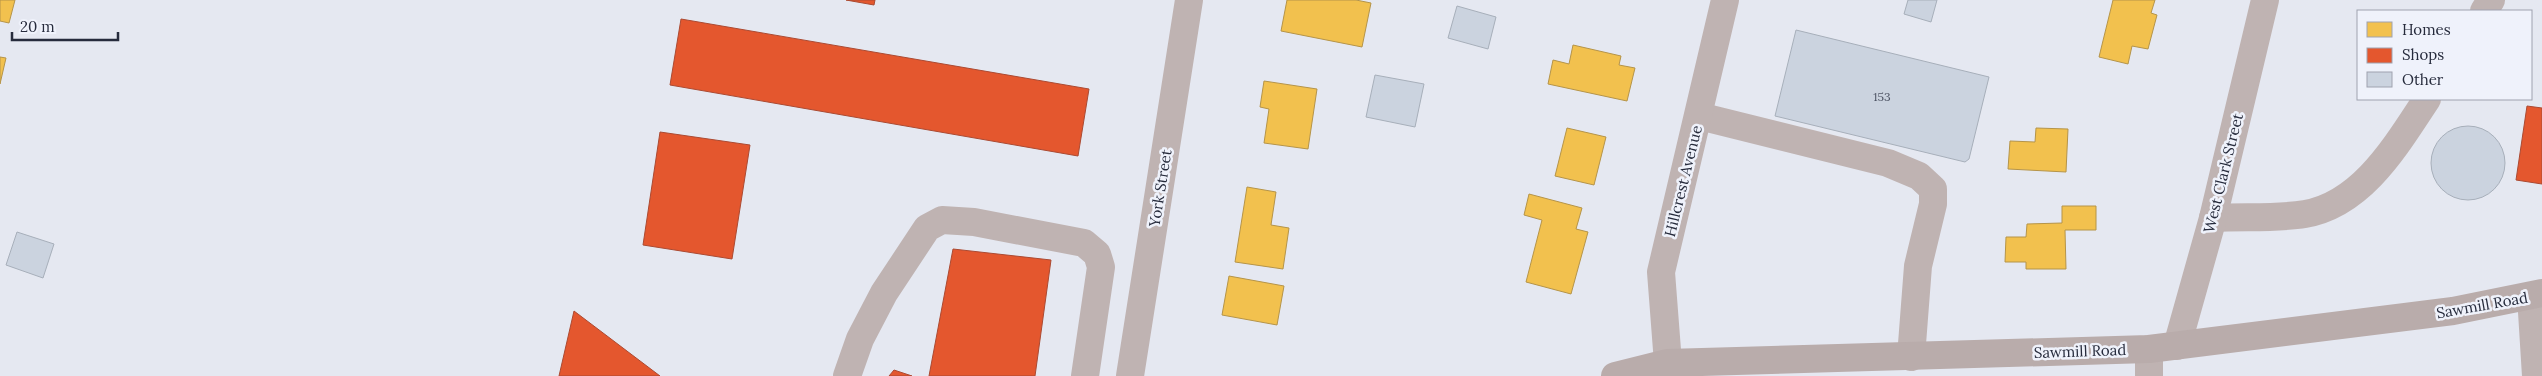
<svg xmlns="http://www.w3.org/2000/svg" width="2542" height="376" font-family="Lora,serif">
	<rect width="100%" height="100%" fill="#e5e8f1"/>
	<!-- homes -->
	<g fill="#f2c14e" stroke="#b59449">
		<path d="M0,0H15L9,23L0,21Z"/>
		<path d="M1287,0H1356L1371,3L1362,47L1281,31Z"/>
		<path d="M2113,0H2155L2151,13L2157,15L2148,49L2132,46L2128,64L2099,57Z"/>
		<path d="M1573,45L1621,56L1619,65L1635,68L1627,101L1548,84L1553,60L1569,64Z"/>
		<path d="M0,57L6,58L0,84Z"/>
		<path d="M1264,81L1317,89L1308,149L1264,143L1269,109L1260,107Z"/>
		<path d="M1567,128L1606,137L1594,185L1555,176Z"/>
		<path d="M2036,128L2068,129L2066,172L2008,169L2010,141L2035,142Z"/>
		<path d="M1247,187L1276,192L1271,225L1289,228L1283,269L1235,262Z"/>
		<path d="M1529,194L1582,208L1576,229L1588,232L1571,294L1526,282L1542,220L1524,215Z"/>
		<path d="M2062,206H2096V230H2065L2066,269H2026V262H2005L2006,237H2026L2027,224L2062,223Z"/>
		<path d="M1229,276L1284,286L1277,325L1222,315Z"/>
	</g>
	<!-- shops -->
	<g fill="#e4572e" stroke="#ab4a32">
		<path d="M846,0H875L874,5Z"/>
		<path d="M681,19L1089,89L1078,156L670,85Z"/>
		<path d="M2527,106L2542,108V184L2516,180Z"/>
		<path d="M660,132L750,145L732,259L643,245Z"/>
		<path d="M953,249L1051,260L1035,376H929Z"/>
		<path d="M574,311L660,376H559Z"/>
		<path d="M894,370L912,376H889Z"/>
	</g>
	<!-- building -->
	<g fill="#cbd3df" stroke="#a7afba">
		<path d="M1908,0H1937L1931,22L1904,14Z"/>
		<path d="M1457,6L1496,17L1488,49L1448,38Z"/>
		<path d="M1796,30L1989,77L1969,159L1965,162L1775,116Z"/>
		<path d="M1375,75L1424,84L1415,127L1366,117Z"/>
		<circle cx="2468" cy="163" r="37"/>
		<path d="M17,232L54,244L43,278L6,265Z"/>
	</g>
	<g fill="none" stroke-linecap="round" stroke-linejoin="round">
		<!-- minor -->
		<g stroke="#bfb3b2" stroke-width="28">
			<path d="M2484,11L2491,0"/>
			<path d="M1699,116L1888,163L1919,176L1933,189V204L1918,266L1911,357"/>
			<path d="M2213,218C2243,216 2275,219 2305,214C2363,204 2397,144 2427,99"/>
			<path d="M2531,296L2536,376"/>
			<path d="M2177,346L2213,218L2265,0"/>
			<path d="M2149,349V376"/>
			<path d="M847,376L860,339L884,293L927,228L942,220L974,222L1084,243L1097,254L1101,267L1085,376"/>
			<path d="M1130,376L1189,0"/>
			<path d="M1669,376L1661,272L1725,0"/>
		</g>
		<!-- major -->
		<path stroke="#b9acab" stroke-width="28" d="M1615,376L1667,363L2149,349L2453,311L2542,293"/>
	</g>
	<g text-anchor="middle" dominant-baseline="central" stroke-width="5" stroke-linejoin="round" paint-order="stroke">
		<!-- number labels -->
		<g font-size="12" fill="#4f5565">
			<text x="1882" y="96">153</text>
		</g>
		<!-- street labels -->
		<g font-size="15" fill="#262b3c" stroke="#eff2fb">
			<text transform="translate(2223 173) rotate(-76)">West Clark Street</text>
			<text transform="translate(1683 181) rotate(-76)">Hillcrest Avenue</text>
			<text transform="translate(1160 188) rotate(-81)">York Street</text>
			<text transform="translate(2482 305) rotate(-10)">Sawmill Road</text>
			<text transform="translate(2080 351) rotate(-2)">Sawmill Road</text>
		</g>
	</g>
	<!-- legend -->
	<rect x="2357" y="10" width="175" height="90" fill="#eff2fb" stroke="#9fa2af"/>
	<rect x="2367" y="22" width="25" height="15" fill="#f2c14e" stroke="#9fa2af"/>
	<text x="2402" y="35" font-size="15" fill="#262b3c">Homes</text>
	<rect x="2367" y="48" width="25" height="15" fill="#e4572e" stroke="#9fa2af"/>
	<text x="2402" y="60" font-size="15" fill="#262b3c">Shops</text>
	<rect x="2367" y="72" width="25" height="15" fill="#cbd3df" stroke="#9fa2af"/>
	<text x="2402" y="85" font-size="15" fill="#262b3c">Other</text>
	<!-- scale -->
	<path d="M12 32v8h106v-8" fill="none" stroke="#262b3c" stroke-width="2.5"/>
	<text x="20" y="32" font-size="15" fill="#262b3c" stroke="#eff2fb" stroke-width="4" paint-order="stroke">20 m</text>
</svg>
